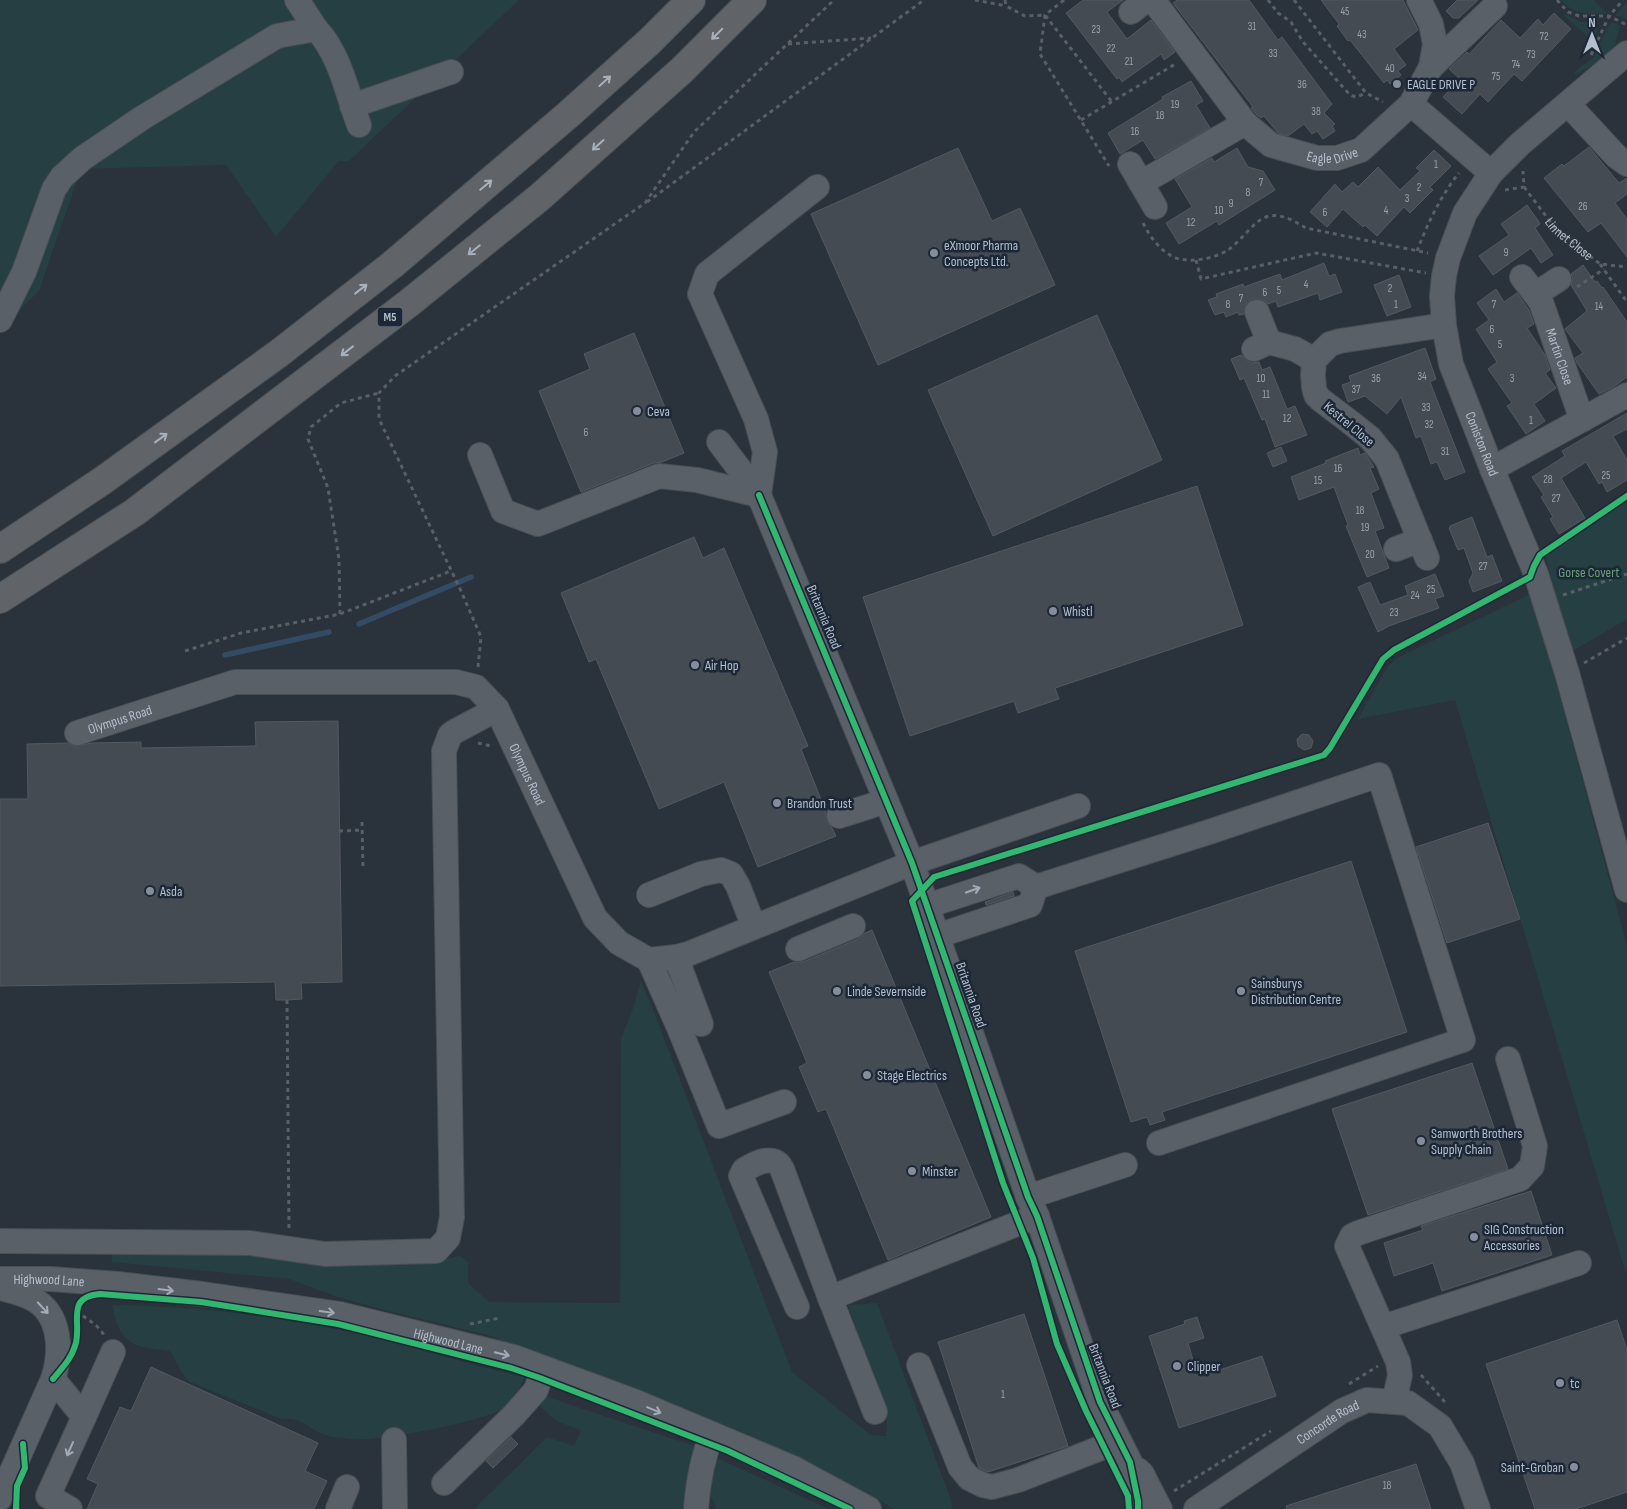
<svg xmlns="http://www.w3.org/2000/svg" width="1627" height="1509" font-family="'Sofia Sans Condensed',sans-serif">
	<rect width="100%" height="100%" fill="#2a323b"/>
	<!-- green -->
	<g fill="#263f42">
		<path d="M0,0H519L349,161H339L276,237L226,165L81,169L39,291L0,329Z"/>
		<path d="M1561,0H1594L1607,13C1587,14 1575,16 1561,0Z"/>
		<path d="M1627,1V20L1620,16H1615Z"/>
		<path d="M1565,14L1581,22H1596C1599,30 1597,35 1595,43L1564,16Z"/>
		<path d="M1611,23H1616L1620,27L1613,52L1576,75L1574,72L1593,58L1608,26Z"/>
		<path d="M1627,500V619L1571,652L1545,555Z"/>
		<path d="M1532,593L1627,946V1277L1455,700L1358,719L1388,666L1399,657Z"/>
		<path d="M641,981L651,1004L792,1372L871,1435L886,1436L887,1422L848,1305L877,1303L951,1500L952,1509H894L871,1496L764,1443L527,1353L491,1336L384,1310L338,1297L289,1279L112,1262V1249L418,1263L460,1256L468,1262V1283L489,1302L620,1303L621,1039L633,1008Z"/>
		<path d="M112,1305C189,1306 264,1314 339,1330C401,1343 462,1363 524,1377C520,1388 517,1400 507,1407C487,1421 374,1443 350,1439C340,1438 328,1437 320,1433C305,1425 300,1417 281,1419L190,1382C180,1374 177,1361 170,1351C149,1348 129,1349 119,1328C115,1321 114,1312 112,1305Z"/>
		<path d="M547,1396L571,1405L698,1447L692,1509H474L547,1437L574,1446L581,1430L558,1422L536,1403Z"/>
		<path d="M720,1459L829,1509H716L708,1490L715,1460Z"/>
	</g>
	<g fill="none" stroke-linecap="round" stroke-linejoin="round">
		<!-- stream -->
		<g stroke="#344b66" stroke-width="5.5">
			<path d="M359,624L471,577"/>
			<path d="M225,655L329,632"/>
		</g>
	</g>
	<!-- building -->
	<g fill="#444b53" stroke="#525962">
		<path d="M1083,0H1123L1107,12L1127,39L1151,20L1175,52L1164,60L1161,54L1122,82L1119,77L1117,79L1066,13Z"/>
		<path d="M1177,0H1249L1278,40L1282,37L1332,104L1324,113L1335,124L1332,126L1335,131L1323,139L1317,131L1312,134L1304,124L1288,136L1278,133L1264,116L1261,118L1256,114L1251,108L1253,107L1173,3Z"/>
		<path d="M1321,0H1403L1418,30L1394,49L1406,65L1398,71L1401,75L1390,84L1387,80L1384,83L1350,40L1348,41L1337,26L1339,24Z"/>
		<path d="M1457,0H1478L1459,18H1453L1446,11Z"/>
		<path d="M1554,13L1571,29L1522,81L1514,74L1488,102L1480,94L1462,114L1443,97L1460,79L1449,69L1467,52L1469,54L1501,20L1520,38L1538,19L1543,25Z"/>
		<path d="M1191,81L1203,101L1196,105L1210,128L1155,159L1143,140L1120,154L1108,133L1163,99L1162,97Z"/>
		<path d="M1589,147L1619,183L1627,178V194L1615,203L1627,219V257L1601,223L1588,232L1544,178L1562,164L1564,166Z"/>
		<path d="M958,148L992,221L1020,208L1055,285L878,365L811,214Z"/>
		<path d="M1237,148L1248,167L1263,171L1275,190L1219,225L1217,221L1179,244L1166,223L1192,207L1175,179L1212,158L1214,162Z"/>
		<path d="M1434,150L1451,166L1430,187L1433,190L1410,213L1404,207L1377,236L1365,225L1363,227L1343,209L1327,227L1310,212L1335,184L1342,192L1353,182L1358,187L1378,167L1400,190L1420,171L1416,168Z"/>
		<path d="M1527,205L1539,222L1540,224L1535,228L1553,255L1541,263L1531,248L1493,275L1479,256L1509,235L1501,224Z"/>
		<path d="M1324,263L1329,276L1335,274L1342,292L1320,300L1318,293L1278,307L1276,301L1268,304L1265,301L1259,299H1252L1246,304L1244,314L1239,315L1238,312L1226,317L1224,312L1215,315L1208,300L1217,297L1216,294L1243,284L1244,287L1280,274L1282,280Z"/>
		<path d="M1583,265L1595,282L1597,281L1602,288L1603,287L1627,322V377L1613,387L1599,394L1577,363L1575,358L1583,353L1565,329L1587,311L1571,285L1573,279L1571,274Z"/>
		<path d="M1399,275L1411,307L1387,316L1374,285Z"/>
		<path d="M1496,289L1504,302L1517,293L1529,310L1534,324L1527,328L1545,355L1550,370L1545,373L1556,388L1534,404L1545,421L1526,434L1507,406L1512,403L1488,369L1497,362L1476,329L1489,320L1477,303Z"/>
		<path d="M1097,315L1162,460L993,536L928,390Z"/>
		<path d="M634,333L684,453L662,462L654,463L581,492L539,391L590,369L584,354Z"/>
		<path d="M1425,348L1436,379L1430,382L1465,472L1445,480L1437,462L1431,464L1421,436L1416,438L1401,397L1387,414L1365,396L1348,402L1342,385L1351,382L1349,376Z"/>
		<path d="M1241,355L1247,360L1252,363L1259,362L1262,370L1270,367L1287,409L1295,406L1307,435L1275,447L1265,419L1262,420L1244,378L1240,380L1231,359Z"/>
		<path d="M1627,413V429L1613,436L1627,460V480L1607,492L1602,482L1599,484L1586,462L1561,478L1585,518L1559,534L1550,519L1553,517L1541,497L1544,495L1532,477L1565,456L1562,451Z"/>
		<path d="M1281,447L1287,461L1273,467L1267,453Z"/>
		<path d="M1358,448L1360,455L1365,453L1374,467L1370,468L1379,489L1371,493L1384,528L1375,531L1389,568L1367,577L1346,526L1348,525L1334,487L1299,500L1291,477L1326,463L1325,461Z"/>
		<path d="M1197,486L1243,625L1055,688L1059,699L1018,713L1014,701L910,736L863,597Z"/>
		<path d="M1472,517L1487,557L1492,555L1502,581L1473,592L1469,581L1473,573L1464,548L1458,550L1449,528L1451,527L1450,526Z"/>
		<path d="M694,537L703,558L724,548L808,746L801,749L826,812V821L832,828L836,836L758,867L724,782L659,809L596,659L589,662L561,593Z"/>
		<path d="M1435,574L1444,596L1435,599L1439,608L1389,626L1378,632L1358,587L1370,582L1380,605L1408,595L1405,586Z"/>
		<path d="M338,721L342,982L301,983L302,999L287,1000H276L275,982L0,986V799H28L27,744L68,743L75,746L92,743L141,742V748L256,746L255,722Z"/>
		<path d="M1302,734L1309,735L1313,741L1311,748L1304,750L1298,746L1297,739Z"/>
		<path d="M1488,823L1520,919L1447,943L1416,847Z"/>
		<path d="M1351,861L1407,1032L1162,1112L1165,1120L1150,1125L1147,1117L1131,1122L1075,951Z"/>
		<path d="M1013,892L1014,896L986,905L985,902Z"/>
		<path d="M872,930L991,1217L888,1260L826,1109L818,1112L799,1067L807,1063L769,972L794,962H803L858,939L865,933Z"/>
		<path d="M1472,1063L1508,1169L1368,1215L1332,1109Z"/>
		<path d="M1531,1191L1552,1255L1442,1291L1433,1263L1394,1276L1384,1243L1423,1230L1421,1226Z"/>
		<path d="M1024,1314L1068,1446L988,1472L979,1468L938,1342Z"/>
		<path d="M1197,1317L1204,1338L1188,1343L1198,1377L1262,1356L1276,1396L1179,1428L1149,1336L1185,1324L1184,1321Z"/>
		<path d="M1617,1320L1627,1350V1492L1576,1509H1535L1486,1364Z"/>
		<path d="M151,1367L318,1443L305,1471L327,1481L314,1509H87L98,1484L87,1479L120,1407L131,1411Z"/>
		<path d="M511,1437L518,1444L493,1468L486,1461Z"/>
		<path d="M1416,1464L1431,1509H1287L1286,1506Z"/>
	</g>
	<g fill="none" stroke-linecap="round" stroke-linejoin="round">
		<!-- minor casing -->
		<g stroke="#484e55" stroke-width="26">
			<g id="minor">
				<path d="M297,0L316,29"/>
				<path id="s2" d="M1153,0L1245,123L1271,145L1317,158H1337L1361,150L1411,104L1431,67L1435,44L1431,24L1419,0"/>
				<path d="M1131,12L1146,0"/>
				<path id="s3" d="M1627,53L1520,144L1491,173L1465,213L1448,258L1444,276L1442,296L1444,325L1451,364L1492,469L1536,574L1567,673L1627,890"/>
				<path d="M1431,67L1495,6"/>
				<path d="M1411,104L1491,173"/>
				<path d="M1568,104L1616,156L1627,164"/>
				<path d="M352,106L451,72"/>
				<path d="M1130,164L1155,207"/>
				<path d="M1141,183L1245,123"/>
				<path id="s4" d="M1522,277L1541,302L1582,420"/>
				<path d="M1536,294L1559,279"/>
				<path d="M1257,312L1269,342"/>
				<path d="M0,320L24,272L54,189L62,177L83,158L142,118L277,36L316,29C340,54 347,93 359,125"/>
				<path d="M1254,349L1269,342L1295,349L1314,360"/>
				<path d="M719,442L759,495L912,863L1028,1197L1037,1216L1100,1402L1130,1462L1138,1501V1509"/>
				<path d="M480,455L503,511L538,524L659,476L697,480L759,495"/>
				<path d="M1492,469L1627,395"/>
				<path d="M759,495L765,452L756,419L700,294L707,274L817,187"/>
				<path d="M1396,549L1420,540"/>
				<path d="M1427,558L1387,459L1370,438L1350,422L1321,400L1316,395L1314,388L1313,375L1314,360L1330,344L1340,341L1444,325"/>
				<path id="s5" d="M77,733L235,682H456L476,687L497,709L595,918L619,943L649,960L676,957L688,954L912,863L1078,806"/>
				<path d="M839,816L886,801"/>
				<path d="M1036,887L1212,831L1379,775L1463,1040L1159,1143"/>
				<path d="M649,895L701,874L721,870L731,874L738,886L754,927"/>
				<path d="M927,906L1019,876L1036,887L1030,905L937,936"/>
				<path d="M798,949L853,926"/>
				<path d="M676,957L701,1024"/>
				<path d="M649,960L680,1030L719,1126L784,1102"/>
				<path d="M1028,1197L1125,1165"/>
				<path d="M0,1241L250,1243L325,1254L436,1251L448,1238L452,1217L444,751L450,735L454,732L497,709"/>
				<path id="s6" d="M0,1279H51L118,1284L202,1294L340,1314L514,1357L636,1402L793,1468L869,1509"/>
				<path d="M0,1288C11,1291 23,1293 33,1299C61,1314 62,1352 53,1379L0,1498"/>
				<path d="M830,1298L1037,1216"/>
				<path d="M797,1307L741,1176L744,1170C756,1163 774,1153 782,1169L830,1298L875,1412"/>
				<path d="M1383,1327L1579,1263"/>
				<path d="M919,1365L960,1467L969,1478L983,1485L992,1487L1018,1480L1119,1441"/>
				<path d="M53,1379L84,1417L48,1496L70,1509"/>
				<path d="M1394,1402L1400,1375L1398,1362L1347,1246L1352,1236L1358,1233L1520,1179L1532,1166L1535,1146L1508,1059"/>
				<path d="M84,1417L113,1352"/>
				<path d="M394,1440L395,1509"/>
				<path d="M1138,1470L1142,1474L1160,1509"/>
				<path d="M444,1483L514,1415L536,1390L540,1378L539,1367"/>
				<path d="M338,1509L347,1487"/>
				<path d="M696,1509C698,1482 702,1459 712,1434"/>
				<path id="s7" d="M1196,1509L1342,1411L1367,1400L1408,1403L1440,1426L1462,1463L1478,1509"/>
			</g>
		</g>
		<!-- highway casing -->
		<g stroke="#474e56" stroke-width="30">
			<g id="highway">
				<path d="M0,549L102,481L278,354L392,265L569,114L650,41L691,0"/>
				<path d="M0,599L135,512L409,303L540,197L682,70L752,0"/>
			</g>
		</g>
		<!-- path -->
		<g stroke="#585f65" stroke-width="3" stroke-dasharray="4 4" stroke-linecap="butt">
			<path d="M975,0L1006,6"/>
			<path d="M1005,0L1006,6L1025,16L1045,15L1112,102"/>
			<path d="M1064,0L1045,15L1040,54L1109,166"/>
			<path d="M1268,0L1278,13L1291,22L1303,42L1350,95L1356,97L1366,93"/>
			<path d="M1294,0L1366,93L1383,102"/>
			<path d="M1557,0L1568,12L1579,16H1609L1627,25"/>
			<path d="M788,44L871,38"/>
			<path d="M1591,55L1609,16L1623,0"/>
			<path d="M1081,120L1177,63"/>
			<path id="s1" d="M1524,187L1555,228L1600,264L1627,267"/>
			<path d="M1505,190L1524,187L1523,171"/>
			<path d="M647,202L924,0"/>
			<path d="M1143,223C1149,235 1158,248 1170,255C1185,265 1214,259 1228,250C1241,241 1253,222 1266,217C1280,212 1294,221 1306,228L1428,253"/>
			<path d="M1417,251C1427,225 1441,195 1459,173"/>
			<path d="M1196,260L1201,279L1316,253L1426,273"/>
			<path d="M1600,264L1627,302"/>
			<path d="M1577,287L1604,269"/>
			<path d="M1563,595L1627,574"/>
			<path d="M340,614L339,559L328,488L308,439L311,427L341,403L379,393"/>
			<path d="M185,651L241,633L340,614L451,571"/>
			<path d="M1584,663L1627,638"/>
			<path d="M478,667L481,637L461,591L379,419V393L395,376L645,203L694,132L834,0"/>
			<path d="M478,743L491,746"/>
			<path d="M362,822L363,868"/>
			<path d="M339,831L362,830"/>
			<path d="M287,1000L289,1229"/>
			<path d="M76,1312C86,1318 97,1324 104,1335"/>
			<path d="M470,1324L500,1318"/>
			<path d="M1421,1375L1445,1402"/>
			<path d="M1349,1384L1378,1366"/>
			<path d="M1174,1491L1271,1431"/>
		</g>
		<!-- minor -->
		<use href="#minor" stroke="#5a6068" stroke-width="24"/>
		<!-- highway -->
		<use href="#highway" stroke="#606468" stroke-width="28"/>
		<!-- cycleway casing -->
		<g stroke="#1c2837" stroke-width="9">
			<g id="cycleway">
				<path d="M759,495L912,863L1028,1197L1037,1216L1100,1402L1130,1462L1138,1501V1509"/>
				<path d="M53,1379C62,1368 71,1359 75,1346C83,1324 64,1297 100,1294L201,1302L338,1324L511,1368L540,1378L728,1451L850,1509"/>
				<path d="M16,1509L17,1486L25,1468L23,1444"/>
				<path d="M1129,1509L1128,1496L1086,1411L1057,1344L1033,1258L1003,1183L912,901L934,877L1324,755L1330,748L1383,659L1394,650L1530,577L1534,566L1540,555L1627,496"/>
			</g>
		</g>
		<!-- cycleway -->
		<use href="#cycleway" stroke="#33b770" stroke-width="6"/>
	</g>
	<!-- one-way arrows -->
	<defs><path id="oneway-shaft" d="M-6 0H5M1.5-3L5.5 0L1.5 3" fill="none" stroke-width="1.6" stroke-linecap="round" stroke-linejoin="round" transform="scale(1.25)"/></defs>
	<g stroke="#a7b0bd">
		<use href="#oneway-shaft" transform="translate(717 34) rotate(135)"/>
		<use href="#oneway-shaft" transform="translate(605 81) rotate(-42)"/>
		<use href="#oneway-shaft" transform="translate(598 145) rotate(138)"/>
		<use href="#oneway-shaft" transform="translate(486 185) rotate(-40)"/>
		<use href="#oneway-shaft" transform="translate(474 250) rotate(141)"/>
		<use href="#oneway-shaft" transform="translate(361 289) rotate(-38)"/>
		<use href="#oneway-shaft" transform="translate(347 351) rotate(142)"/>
		<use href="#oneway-shaft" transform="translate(161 438) rotate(-36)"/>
	</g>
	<g stroke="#a2abb8">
		<use href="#oneway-shaft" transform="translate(973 890) rotate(-19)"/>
		<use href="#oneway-shaft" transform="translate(166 1290) rotate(7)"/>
		<use href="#oneway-shaft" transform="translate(43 1308) rotate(47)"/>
		<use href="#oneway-shaft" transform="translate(327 1312) rotate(8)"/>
		<use href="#oneway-shaft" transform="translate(502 1354) rotate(14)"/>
		<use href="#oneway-shaft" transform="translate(654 1410) rotate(23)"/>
		<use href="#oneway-shaft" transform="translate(70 1449) rotate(114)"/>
	</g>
	<!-- markers -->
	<g fill="#848d99" stroke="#1c2837" stroke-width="2">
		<circle cx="1397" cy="84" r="5"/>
		<circle cx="934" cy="253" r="5"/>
		<circle cx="637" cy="411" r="5"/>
		<circle cx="1053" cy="611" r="5"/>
		<circle cx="695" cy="665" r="5"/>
		<circle cx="777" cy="803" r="5"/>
		<circle cx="150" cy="891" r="5"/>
		<circle cx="837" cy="991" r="5"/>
		<circle cx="1241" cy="991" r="5"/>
		<circle cx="867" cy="1075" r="5"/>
		<circle cx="1421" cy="1141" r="5"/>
		<circle cx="912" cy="1171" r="5"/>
		<circle cx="1474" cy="1237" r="5"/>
		<circle cx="1177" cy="1366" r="5"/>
		<circle cx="1560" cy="1383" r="5"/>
		<circle cx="1574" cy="1467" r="5"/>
	</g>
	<g text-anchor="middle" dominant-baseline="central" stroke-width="5" stroke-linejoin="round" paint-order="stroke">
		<!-- number labels -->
		<g font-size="11" fill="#98a1ae">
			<text x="1345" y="11">45</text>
			<text x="1252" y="26">31</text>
			<text x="1096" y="29">23</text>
			<text x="1362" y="34">43</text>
			<text x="1544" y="36">72</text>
			<text x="1111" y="48">22</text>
			<text x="1273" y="53">33</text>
			<text x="1531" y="54">73</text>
			<text x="1129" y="61">21</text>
			<text x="1516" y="64">74</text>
			<text x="1390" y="68">40</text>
			<text x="1496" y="76">75</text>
			<text x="1302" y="84">36</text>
			<text x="1175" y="104">19</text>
			<text x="1316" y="111">38</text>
			<text x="1160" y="115">18</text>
			<text x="1135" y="131">16</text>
			<text x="1436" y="164">1</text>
			<text x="1261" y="182">7</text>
			<text x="1419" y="187">2</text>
			<text x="1248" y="192">8</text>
			<text x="1407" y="198">3</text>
			<text x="1231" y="203">9</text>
			<text x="1583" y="206">26</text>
			<text x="1219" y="210">10</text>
			<text x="1386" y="210">4</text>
			<text x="1325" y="212">6</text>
			<text x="1191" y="222">12</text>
			<text x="1506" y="252">9</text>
			<text x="1306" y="284">4</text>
			<text x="1390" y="288">2</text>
			<text x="1279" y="290">5</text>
			<text x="1265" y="292">6</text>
			<text x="1241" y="298">7</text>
			<text x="1228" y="304">8</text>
			<text x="1396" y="304">1</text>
			<text x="1494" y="304">7</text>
			<text x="1599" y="306">14</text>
			<text x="1492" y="329">6</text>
			<text x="1500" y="344">5</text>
			<text x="1422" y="376">34</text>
			<text x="1261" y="378">10</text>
			<text x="1376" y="378">36</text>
			<text x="1512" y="378">3</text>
			<text x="1356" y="389">37</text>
			<text x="1266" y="394">11</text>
			<text x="1426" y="407">33</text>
			<text x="1287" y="418">12</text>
			<text x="1531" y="420">1</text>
			<text x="1429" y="424">32</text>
			<text x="586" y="432">6</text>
			<text x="1445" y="451">31</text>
			<text x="1338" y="468">16</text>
			<text x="1606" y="475">25</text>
			<text x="1548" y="479">28</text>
			<text x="1318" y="480">15</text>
			<text x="1556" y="498">27</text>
			<text x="1360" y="510">18</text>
			<text x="1365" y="527">19</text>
			<text x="1370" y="554">20</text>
			<text x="1483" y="566">27</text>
			<text x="1431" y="589">25</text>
			<text x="1415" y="595">24</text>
			<text x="1394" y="612">23</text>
			<text x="1003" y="1394">1</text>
			<text x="1387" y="1485">18</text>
		</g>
		<!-- shield labels -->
		<rect fill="#1c2837" stroke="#86919f" stroke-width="1" x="377.5" y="307.5" width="25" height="19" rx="4"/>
		<g font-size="12" font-weight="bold" fill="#b4becc">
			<text x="390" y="317">M5</text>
		</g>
		<!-- poi labels -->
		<g font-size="14" fill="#b4becc" stroke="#1c2837" text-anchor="start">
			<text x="1407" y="84">EAGLE DRIVE P</text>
			<text x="944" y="245">eXmoor Pharma<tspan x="944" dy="16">Concepts Ltd.</tspan></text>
			<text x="647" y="411">Ceva</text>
			<text x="1063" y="611">Whistl</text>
			<text x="705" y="665">Air Hop</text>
			<text x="787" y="803">Brandon Trust</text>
			<text x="160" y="891">Asda</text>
			<text x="1251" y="983">Sainsburys<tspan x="1251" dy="16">Distribution Centre</tspan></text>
			<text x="847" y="991">Linde Severnside</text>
			<text x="877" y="1075">Stage Electrics</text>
			<text x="1431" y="1133">Samworth Brothers<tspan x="1431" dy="16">Supply Chain</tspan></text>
			<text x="922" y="1171">Minster</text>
			<text x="1484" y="1229">SIG Construction<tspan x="1484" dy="16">Accessories</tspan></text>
			<text x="1187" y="1366">Clipper</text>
			<text x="1570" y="1383">tc</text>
			<text x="1564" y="1467" text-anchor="end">Saint-Groban</text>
		</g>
		<!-- street labels -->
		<g font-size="14" fill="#b4becc" stroke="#1c2837">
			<text stroke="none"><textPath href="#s2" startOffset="251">Eagle Drive</textPath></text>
			<text stroke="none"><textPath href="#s1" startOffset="69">Linnet Close</textPath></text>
			<text stroke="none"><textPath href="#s4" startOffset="89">Martin Close</textPath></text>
			<text transform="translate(1349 424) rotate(40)">Kestrel Close</text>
			<text stroke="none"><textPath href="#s3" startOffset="470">Coniston Road</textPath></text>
			<text transform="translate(824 617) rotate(67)">Britannia Road</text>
			<text stroke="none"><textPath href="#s5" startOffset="45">Olympus Road</textPath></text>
			<text stroke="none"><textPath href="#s5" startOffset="510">Olympus Road</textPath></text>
			<text transform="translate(971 995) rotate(71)">Britannia Road</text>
			<text stroke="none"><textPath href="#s6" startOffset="49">Highwood Lane</textPath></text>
			<text stroke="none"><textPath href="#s6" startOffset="454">Highwood Lane</textPath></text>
			<text transform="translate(1105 1376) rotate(69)">Britannia Road</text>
			<text stroke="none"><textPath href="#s7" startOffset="158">Concorde Road</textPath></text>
		</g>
		<!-- park labels -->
		<g font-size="14" fill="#699f73" stroke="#1c2837">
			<text x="1589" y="572">Gorse Covert</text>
		</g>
	</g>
	<!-- north arrow -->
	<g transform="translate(1592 35)" stroke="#1c2837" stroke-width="4" paint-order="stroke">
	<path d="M0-4L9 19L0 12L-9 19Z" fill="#b4becc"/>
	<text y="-8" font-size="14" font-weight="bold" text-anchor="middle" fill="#b4becc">N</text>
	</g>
</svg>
